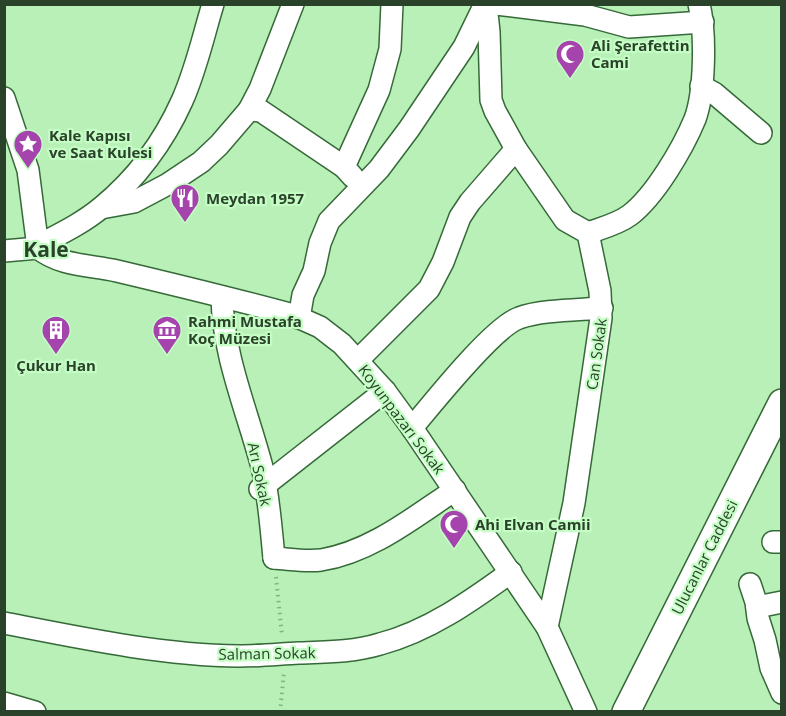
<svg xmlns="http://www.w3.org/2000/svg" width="786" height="716" font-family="'Open Sans',sans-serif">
	<rect width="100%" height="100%" fill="#b8f0b8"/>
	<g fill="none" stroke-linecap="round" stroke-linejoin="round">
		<!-- minor casing -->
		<g stroke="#366938" stroke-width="24">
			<g id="minor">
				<path d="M486,4L489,32L491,100L495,111L516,149L565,220L588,233L600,291L601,318L574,503L547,627"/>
				<path d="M496,4L585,15L629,27L703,22"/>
				<path d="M701,86L714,93L761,133"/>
				<path d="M4,98L28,170L38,248"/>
				<path d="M249,110L261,111L344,167L353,177"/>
				<path d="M344,167L379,90L390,49L392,4"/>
				<path d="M101,208L134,202L168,184L201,162L219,145L249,110L260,89L293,4"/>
				<path d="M588,233C602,228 618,224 630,215C655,196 683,148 695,119C705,92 706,33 699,4"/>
				<path d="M38,248C60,266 90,265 117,271C176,285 234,299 293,315L320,327L342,344L385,391L412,428L547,627L586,712"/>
				<path d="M38,248L39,245C60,234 83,223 102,207C136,179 164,141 182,101C196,70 203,37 213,4"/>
				<path d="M4,251L38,248"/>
				<path d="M222,297C223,356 247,410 262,467C269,496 271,528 274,558"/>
				<path d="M299,318L303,295L314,271L320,243L329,221L379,169L409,129L464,47L485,4"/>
				<path d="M358,360L429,289L443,262L460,217L470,202L516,149"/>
				<path d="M412,428C432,404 493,327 519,318C540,310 578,310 602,308"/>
				<path d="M260,489L385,391"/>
				<path d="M773,542H782"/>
				<path d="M274,558C290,559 305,562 321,560C371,552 414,517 455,490"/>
				<path d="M750,584L756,602L758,618L765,640L771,668L782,693"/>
				<path d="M757,607L782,602"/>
				<path d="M4,623C81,638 161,655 239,656C259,656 279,654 299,653C326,652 354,652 380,644C429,631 471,601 511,572"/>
				<path d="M4,703L35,712"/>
			</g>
		</g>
		<!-- major casing -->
		<g stroke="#366938" stroke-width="30">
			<path id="major" d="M626,712L782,403"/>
		</g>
		<!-- path -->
		<g stroke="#85b185" stroke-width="4" stroke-dasharray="1.5 4.5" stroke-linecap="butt">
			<path d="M276,577L282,635"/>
			<path d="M280,712L284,672"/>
		</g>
		<!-- minor -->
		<use href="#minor" stroke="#fff" stroke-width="21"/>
		<!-- major -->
		<use href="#major" stroke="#fff" stroke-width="27"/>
	</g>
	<!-- icons -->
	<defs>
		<g id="mosque-pin" transform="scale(1.5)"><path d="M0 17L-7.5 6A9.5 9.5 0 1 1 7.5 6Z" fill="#a544ac" stroke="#c5fec5"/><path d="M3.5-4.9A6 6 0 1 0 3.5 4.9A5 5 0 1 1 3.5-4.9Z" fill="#fff"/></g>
		<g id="sight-pin" transform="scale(1.5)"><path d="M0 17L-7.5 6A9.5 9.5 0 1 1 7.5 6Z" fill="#a544ac" stroke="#c5fec5"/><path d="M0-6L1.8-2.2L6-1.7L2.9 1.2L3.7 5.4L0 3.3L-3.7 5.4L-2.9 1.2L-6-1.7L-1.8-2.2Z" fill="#fff"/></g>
		<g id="restaurant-pin" transform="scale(1.5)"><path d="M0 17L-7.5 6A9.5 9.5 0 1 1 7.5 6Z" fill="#a544ac" stroke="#c5fec5"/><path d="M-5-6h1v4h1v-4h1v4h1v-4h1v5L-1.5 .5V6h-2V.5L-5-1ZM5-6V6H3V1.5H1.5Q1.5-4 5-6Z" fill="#fff"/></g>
		<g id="building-pin" transform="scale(1.5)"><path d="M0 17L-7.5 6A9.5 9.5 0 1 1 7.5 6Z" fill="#a544ac" stroke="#c5fec5"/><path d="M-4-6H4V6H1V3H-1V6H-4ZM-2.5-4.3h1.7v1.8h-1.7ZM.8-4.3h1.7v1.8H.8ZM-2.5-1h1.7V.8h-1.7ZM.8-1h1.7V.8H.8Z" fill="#fff"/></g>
		<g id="museum-pin" transform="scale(1.5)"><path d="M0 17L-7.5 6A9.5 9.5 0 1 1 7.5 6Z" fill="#a544ac" stroke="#c5fec5"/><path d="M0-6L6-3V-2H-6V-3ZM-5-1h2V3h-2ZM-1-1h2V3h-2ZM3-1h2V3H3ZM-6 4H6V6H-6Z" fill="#fff"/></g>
	</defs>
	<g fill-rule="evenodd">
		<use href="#mosque-pin" x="570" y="54"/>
		<use href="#sight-pin" x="28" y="144"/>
		<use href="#restaurant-pin" x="185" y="198"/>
		<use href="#building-pin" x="56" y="330"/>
		<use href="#museum-pin" x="167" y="330"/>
		<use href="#mosque-pin" x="454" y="524"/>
	</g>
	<g text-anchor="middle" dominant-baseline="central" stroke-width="4.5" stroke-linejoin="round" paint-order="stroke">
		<!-- poi labels -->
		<g font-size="15" font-weight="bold" fill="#2a412a" stroke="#c5fec5" text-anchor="start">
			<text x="591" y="45">Ali Şerafettin<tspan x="591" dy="17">Cami</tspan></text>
			<text x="49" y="135">Kale Kapısı<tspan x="49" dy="17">ve Saat Kulesi</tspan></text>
			<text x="206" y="198">Meydan 1957</text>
			<text x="188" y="321">Rahmi Mustafa<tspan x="188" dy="17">Koç Müzesi</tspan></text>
			<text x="56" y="365" text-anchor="middle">Çukur Han</text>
			<text x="475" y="524">Ahi Elvan Camii</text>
		</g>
		<!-- street labels -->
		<g font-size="15" fill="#2a412a" stroke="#c5fec5">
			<text transform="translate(596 354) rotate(-82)">Can Sokak</text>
			<text transform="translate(402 419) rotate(53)">Koyunpazarı Sokak</text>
			<text transform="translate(260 474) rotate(78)">Arı Sokak</text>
			<text transform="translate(704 557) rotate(-63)">Ulucanlar Caddesi</text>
			<text transform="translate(267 653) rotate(-1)">Salman Sokak</text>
		</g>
		<!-- district labels -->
		<g font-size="21" font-weight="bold" fill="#2a412a" stroke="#c5fec5">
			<text x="46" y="249">Kale</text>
		</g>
	</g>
	<!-- border -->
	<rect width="786" height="716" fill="none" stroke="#2a412a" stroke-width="12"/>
</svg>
